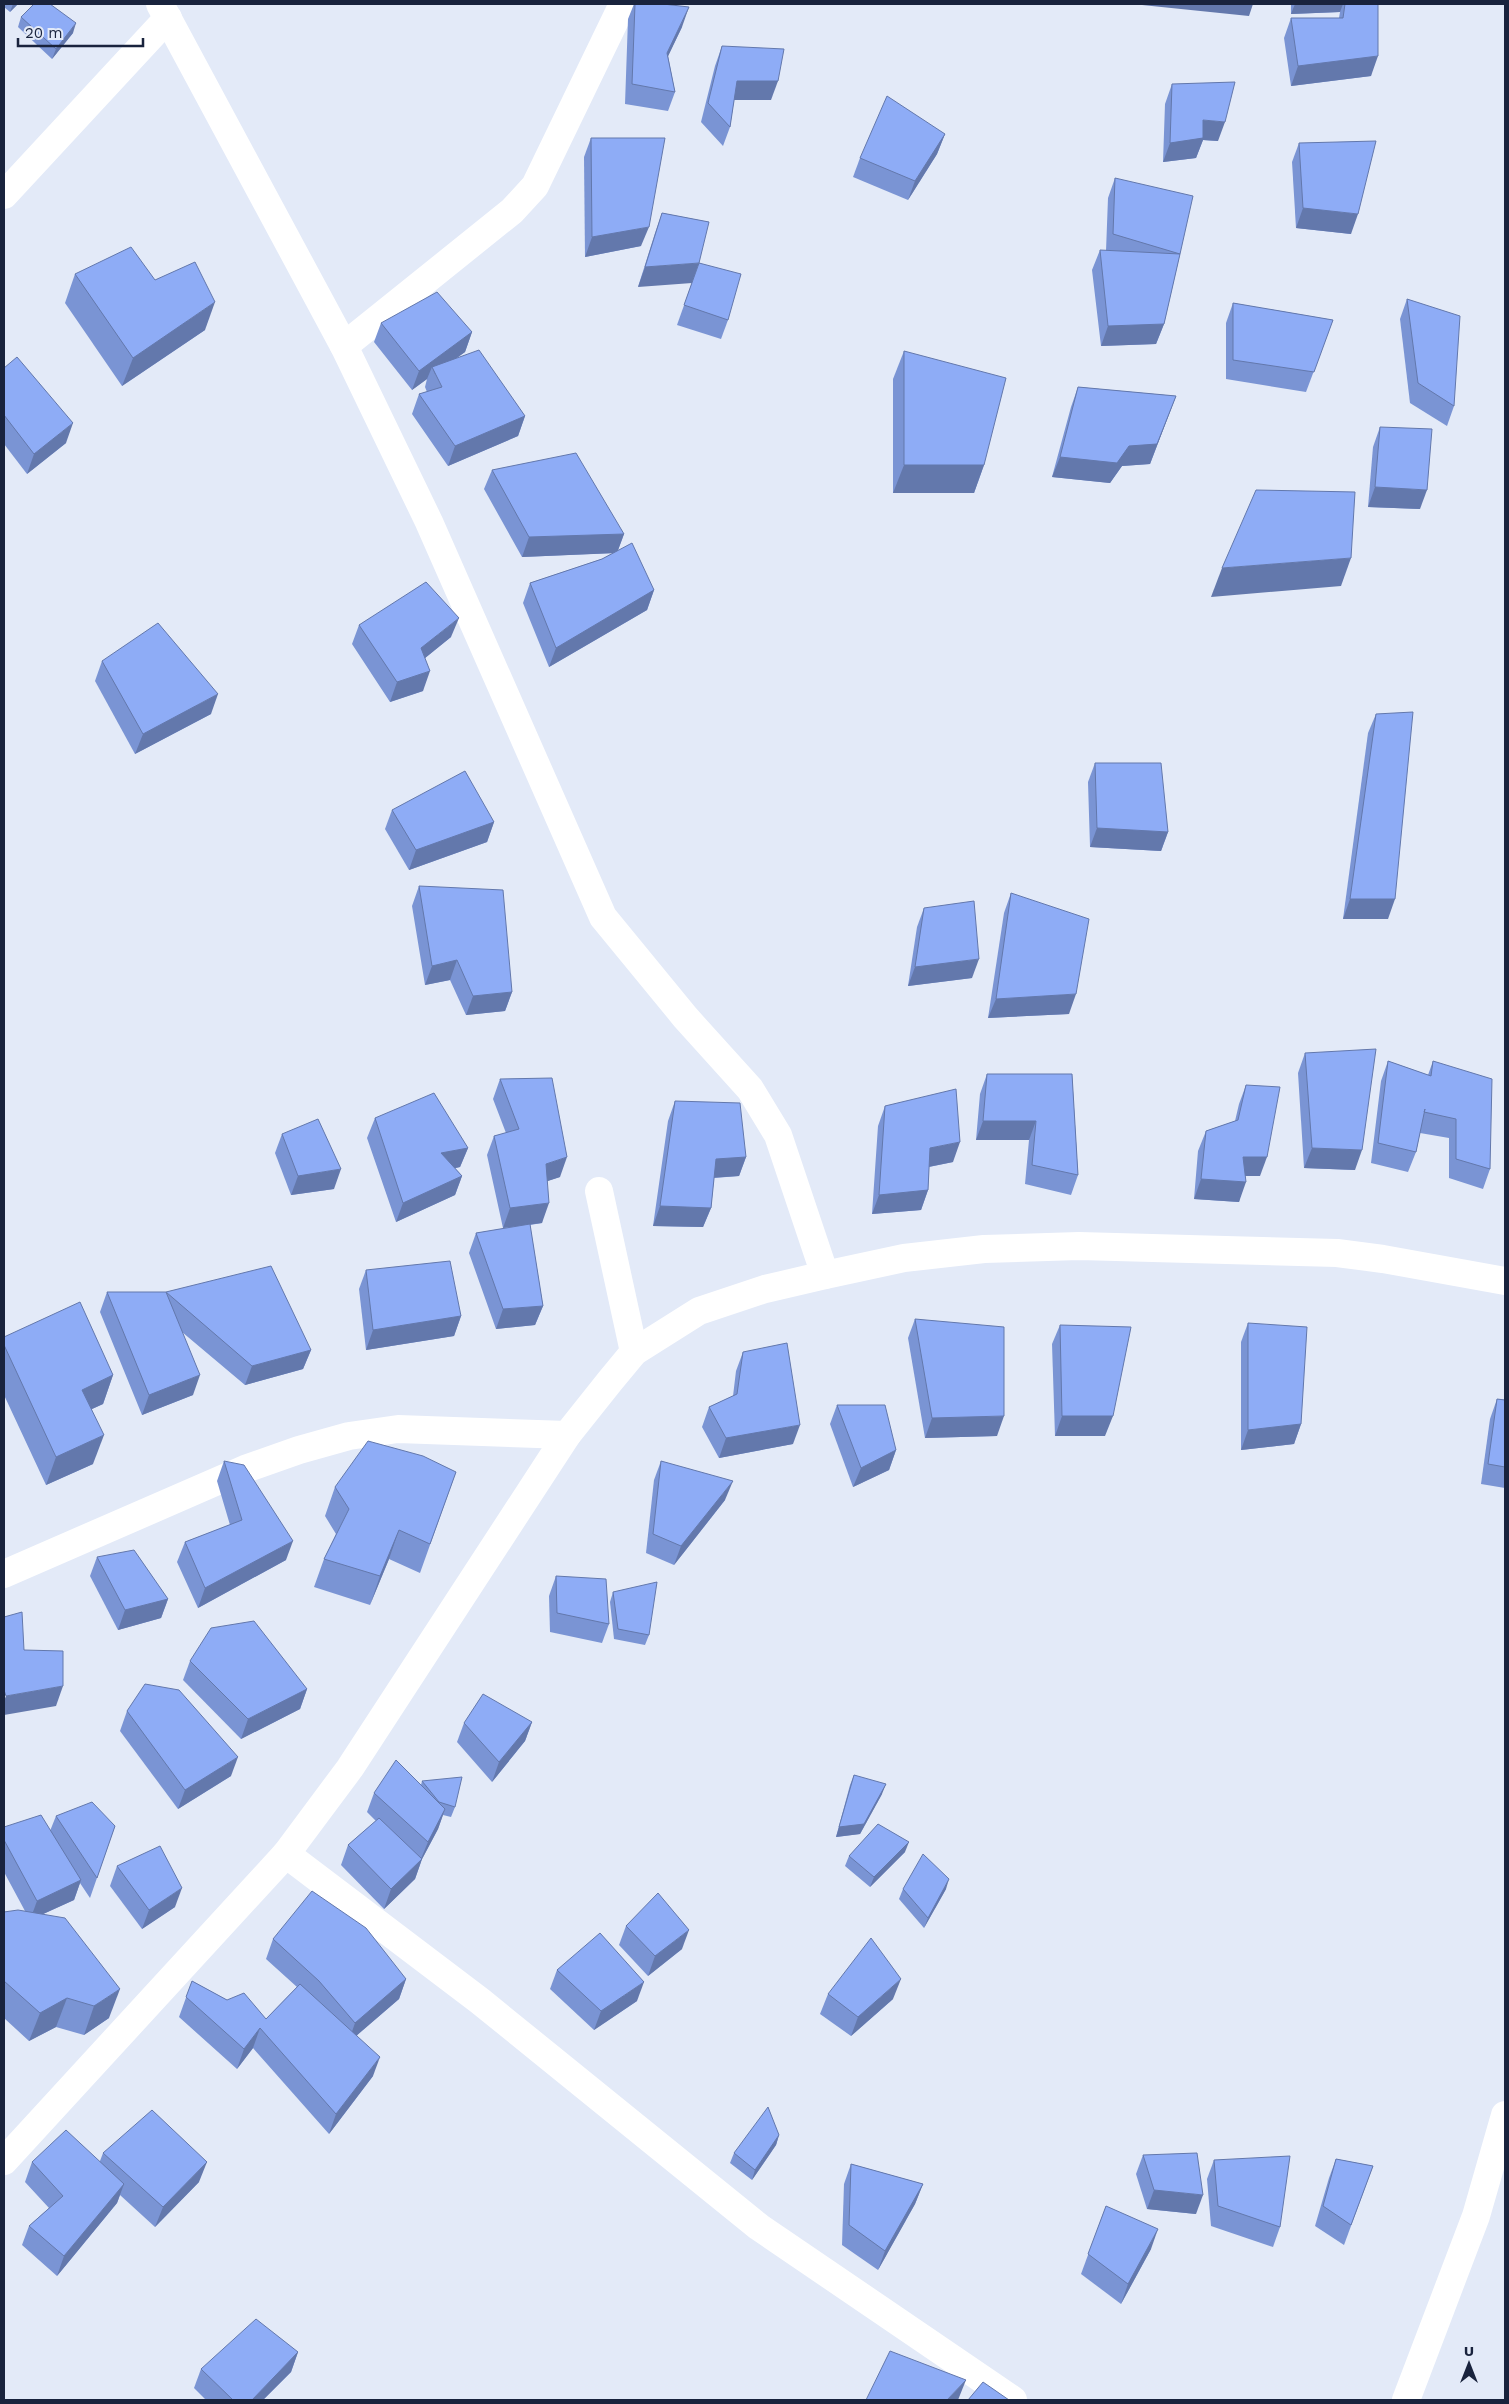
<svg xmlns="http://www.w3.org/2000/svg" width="1509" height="2404" font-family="'Work Sans',sans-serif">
	<rect width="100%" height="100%" fill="#e3eaf8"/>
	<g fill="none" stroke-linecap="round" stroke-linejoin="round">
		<!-- minor -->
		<g stroke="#fff" stroke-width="28">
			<path d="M160,4L344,346L429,522L603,917L685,1017L750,1089L778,1135L825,1275"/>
			<path d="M4,195L168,18"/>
			<path d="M344,346L512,211L535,186L623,4"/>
			<path d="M599,1191L634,1352"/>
			<path d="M4,1574L245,1469L299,1450L349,1436L398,1429L567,1435"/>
			<path d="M286,1854L480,2001L759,2227L1013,2400"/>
			<path d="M4,2161L286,1854L350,1768L567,1435L610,1381L634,1352L699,1311L765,1289L825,1275L904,1258L984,1249L1079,1246L1337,1253L1383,1259L1505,1281"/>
			<path d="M1406,2400L1476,2216L1505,2115"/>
		</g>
	</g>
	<!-- wall -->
	<g fill="#7a94d4">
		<path d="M4,4H18L10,12L4,7Z"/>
		<path d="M634,4H663L682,27L668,56L675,92L668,111L625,104L628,19Z"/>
		<path d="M1291,4H1378L1371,76L1291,86L1284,38L1291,18H1339L1340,12L1291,14Z"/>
		<path d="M21,17L73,33L52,59L18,27Z"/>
		<path d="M722,46L771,100H734L730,127L723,146L701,122L715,66Z"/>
		<path d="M1172,84L1218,141L1203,140L1196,158L1163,162L1165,104Z"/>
		<path d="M945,134L937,154L908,200L853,177L860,158Z"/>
		<path d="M591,138L641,246L585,257L584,157Z"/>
		<path d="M1299,143L1351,234L1296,228L1292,162Z"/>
		<path d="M1115,178L1180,254L1164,324L1156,344L1101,346L1092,270L1100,250L1106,251L1108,198Z"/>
		<path d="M662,213L709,222L638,287L655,233Z"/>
		<path d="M699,263L728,320L721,339L677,325Z"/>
		<path d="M75,274L205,330L122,386L65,303Z"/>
		<path d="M1407,299L1454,406L1447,426L1410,403L1400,319Z"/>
		<path d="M1233,303L1333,320L1306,392L1226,379V323Z"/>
		<path d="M381,323L472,332L465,352L455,359L525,416L518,436L448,466L412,414L419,394L427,392L425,387L427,379L412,390L374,342Z"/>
		<path d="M904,351L984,465L974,493H893V379Z"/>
		<path d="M4,368L66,443L27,474L4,444Z"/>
		<path d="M1078,387L1176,396L1150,464L1122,466L1110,483L1052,477L1071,407Z"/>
		<path d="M1380,427L1420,509L1368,507L1373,447Z"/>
		<path d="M492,470L624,534L618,550L654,590L647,610L549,667L523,603L530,583L602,559L613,553L522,557L484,489Z"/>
		<path d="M359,625L451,637L425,658L423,691L390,702L352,644Z"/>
		<path d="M102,661L211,714L135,754L95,681Z"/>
		<path d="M1376,714L1388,919H1343L1368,733Z"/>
		<path d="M1095,763L1168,832L1161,851L1090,847L1088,782Z"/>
		<path d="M392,810L494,822L487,842L409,870L385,829Z"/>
		<path d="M419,886L512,992L505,1011L466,1015L450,980L425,985L412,906Z"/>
		<path d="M1011,893L1069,1014L988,1018L1004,913Z"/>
		<path d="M924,908L972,978L908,986L917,927Z"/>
		<path d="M1305,1053L1355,1170L1304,1168L1298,1073Z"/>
		<path d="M1388,1061L1428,1075L1433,1061L1490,1169L1483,1189L1449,1178V1138L1420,1133L1416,1152L1408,1172L1371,1163L1381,1081Z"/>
		<path d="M987,1074H1072L1078,1175L1071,1195L1025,1184L1029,1140H976L980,1094Z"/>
		<path d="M500,1079L560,1177L547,1181L542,1223L530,1225L543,1306L535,1325L496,1329L469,1253L476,1233L521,1226L503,1228L487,1155L494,1136L506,1133L493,1099Z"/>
		<path d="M1246,1085L1260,1176H1245L1239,1202L1194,1199L1198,1151L1206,1131L1235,1121L1239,1104Z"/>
		<path d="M675,1101L746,1157L739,1176L714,1178L711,1208L703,1227L653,1226L668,1121Z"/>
		<path d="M885,1106L953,1162L929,1167L928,1190L921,1210L872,1214L878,1126Z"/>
		<path d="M375,1118L468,1148L460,1167L455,1168L462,1176L455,1195L396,1222L367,1138Z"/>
		<path d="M282,1134L334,1189L291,1195L275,1153Z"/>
		<path d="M366,1270L461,1316L454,1336L366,1350L359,1289Z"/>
		<path d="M107,1292H166L311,1350L303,1369L245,1385L182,1332L193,1395L142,1415L100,1312Z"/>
		<path d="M915,1319L997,1436L925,1438L908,1338Z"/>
		<path d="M1248,1323L1301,1424L1294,1444L1241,1450V1342Z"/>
		<path d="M1060,1325L1105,1436H1055L1052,1344Z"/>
		<path d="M4,1337L113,1375L103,1404L92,1409L93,1464L46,1485L4,1395Z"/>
		<path d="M743,1352L793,1444L719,1458L702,1427L709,1407L733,1396L736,1371Z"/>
		<path d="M1497,1399L1505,1400V1488L1481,1484L1490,1419Z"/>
		<path d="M837,1405L896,1450L889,1470L853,1487L830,1424Z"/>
		<path d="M224,1461L286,1560L198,1608L177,1562L185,1542L230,1525L217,1481Z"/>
		<path d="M661,1461L725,1500L674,1565L646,1553L654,1480Z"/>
		<path d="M456,1472L420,1573L389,1559L370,1605L314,1587L324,1559L336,1534L325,1516L335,1487Z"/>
		<path d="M97,1557L168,1599L161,1618L118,1630L90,1576Z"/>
		<path d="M556,1576L609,1624L602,1643L550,1632L549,1596Z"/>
		<path d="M613,1592L649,1635L645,1645L614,1639L610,1602Z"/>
		<path d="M190,1661L307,1689L300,1709L241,1739L183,1680Z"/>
		<path d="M127,1711L231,1776L178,1809L120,1731Z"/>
		<path d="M532,1722L525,1741L492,1782L457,1742L464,1723Z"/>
		<path d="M854,1775L882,1794L860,1834L836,1837L850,1785Z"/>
		<path d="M422,1781L455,1807L451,1817L443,1815L438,1829L422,1859L415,1879L384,1909L341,1865L348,1845L376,1821L367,1812L374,1793L421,1785Z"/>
		<path d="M56,1816L115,1826L90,1898L80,1883L74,1900L43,1914L109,2018L84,2035L56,2027L29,2041L4,2018V1912L25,1911L4,1872V1827L50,1831Z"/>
		<path d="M905,1852L870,1887L845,1866L849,1856Z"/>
		<path d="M117,1866L175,1907L142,1929L110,1886Z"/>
		<path d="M903,1889H946L924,1928L899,1899Z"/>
		<path d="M626,1926L682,1949L648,1976L619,1945Z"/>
		<path d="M273,1939L406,1979L399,1999L357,2035L373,2076L329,2134L253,2048L237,2069L179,2017L192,1981L227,2000L266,2019L297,1987L266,1959Z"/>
		<path d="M557,1970L637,2001L594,2030L550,1989Z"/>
		<path d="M828,1994L893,1999L851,2036L820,2014Z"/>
		<path d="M779,2135L776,2145L752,2180L730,2163L734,2153Z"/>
		<path d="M103,2153L199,2182L155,2227L120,2195L117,2203L57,2276L22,2245L29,2226L49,2208L25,2182L32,2162L100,2161Z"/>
		<path d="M1143,2155L1196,2214L1147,2209L1136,2174Z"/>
		<path d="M1336,2159L1373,2166L1344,2245L1315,2226L1329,2178Z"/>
		<path d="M1214,2160L1280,2227L1273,2247L1211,2226L1207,2179Z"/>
		<path d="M851,2164L923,2184L915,2204L878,2270L842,2245L844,2184Z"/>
		<path d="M1106,2206L1151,2249L1121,2304L1081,2274Z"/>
		<path d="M298,2352L291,2372L263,2400H206L194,2388L201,2369Z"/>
	</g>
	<!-- shaded-wall -->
	<g fill="#6378ac">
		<path d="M13,4H18L10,12Z"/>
		<path d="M1142,4H1253L1249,16L1142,5Z"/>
		<path d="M1295,4H1343L1340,12L1291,14Z"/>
		<path d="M689,7L682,27L660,73L667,53Z"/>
		<path d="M76,23L73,33L52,59L56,49Z"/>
		<path d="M1378,56L1371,76L1291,86L1298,66Z"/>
		<path d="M737,81H778L771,100H730Z"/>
		<path d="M1203,120L1225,122L1218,141L1203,140L1196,158L1163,162L1170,143Z"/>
		<path d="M945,134L937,154L908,200L915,181Z"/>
		<path d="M1303,208L1358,214L1351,234L1296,228Z"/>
		<path d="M649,227L641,246L585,257L592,237Z"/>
		<path d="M699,263L692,283L638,287L645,267Z"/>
		<path d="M215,302L205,330L122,386L133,358Z"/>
		<path d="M1164,324L1156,344L1101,346L1108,326Z"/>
		<path d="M472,332L465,352L435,374L432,367L427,379L412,390L419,371Z"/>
		<path d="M1176,396L1150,464L1122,466L1110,483L1052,477L1060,457Z"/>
		<path d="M525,416L518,436L448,466L455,446Z"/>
		<path d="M73,423L66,443L27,474L34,454Z"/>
		<path d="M904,465H984L974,493H893Z"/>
		<path d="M1375,487L1427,490L1420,509L1368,507Z"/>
		<path d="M624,534L617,553L522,557L529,537Z"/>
		<path d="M1351,558L1341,586L1211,597L1222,568Z"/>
		<path d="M654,590L647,610L549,667L556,648Z"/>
		<path d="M459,618L451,637L414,667L421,648Z"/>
		<path d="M430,671L423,691L390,702L397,682Z"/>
		<path d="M218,694L211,714L135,754L143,734Z"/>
		<path d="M494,822L487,842L409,870L416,850Z"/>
		<path d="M1097,828L1168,832L1161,851L1090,847Z"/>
		<path d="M1350,899H1395L1388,919H1343Z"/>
		<path d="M979,959L972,978L908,986L915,967Z"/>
		<path d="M457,960L450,980L425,985L432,966Z"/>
		<path d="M512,992L505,1011L466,1015L473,996Z"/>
		<path d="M1076,994L1069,1014L988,1018L996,999Z"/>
		<path d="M983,1121H1036L1029,1140H976Z"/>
		<path d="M960,1142L953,1162L923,1168L930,1148Z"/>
		<path d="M468,1148L460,1167L434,1173L441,1153Z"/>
		<path d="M1312,1148L1362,1150L1355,1170L1304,1168Z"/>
		<path d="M567,1157L560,1177L539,1184L546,1164Z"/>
		<path d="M746,1157L739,1176L709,1178L716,1159Z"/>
		<path d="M1243,1157H1267L1260,1176H1236Z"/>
		<path d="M341,1169L334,1189L291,1195L298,1176Z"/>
		<path d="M462,1176L455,1195L396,1222L403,1203Z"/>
		<path d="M1201,1179L1246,1182L1239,1202L1194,1199Z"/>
		<path d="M928,1190L921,1210L872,1214L879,1195Z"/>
		<path d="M549,1203L542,1223L503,1228L510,1208Z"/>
		<path d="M660,1206L711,1208L703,1227L653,1226Z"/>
		<path d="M543,1306L535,1325L496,1329L503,1309Z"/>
		<path d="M461,1316L454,1336L366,1350L373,1330Z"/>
		<path d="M311,1350L303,1369L245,1385L252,1366Z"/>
		<path d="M113,1375L103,1404L72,1418L82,1390Z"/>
		<path d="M200,1375L193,1395L142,1415L149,1395Z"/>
		<path d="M1004,1416L997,1436L925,1438L932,1418Z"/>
		<path d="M1062,1416H1113L1105,1436H1055Z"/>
		<path d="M1301,1424L1294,1444L1241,1450L1248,1430Z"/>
		<path d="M800,1425L793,1444L719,1458L726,1438Z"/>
		<path d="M104,1435L93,1464L46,1485L56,1457Z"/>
		<path d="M896,1450L889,1470L853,1487L861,1468Z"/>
		<path d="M733,1481L725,1500L674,1565L681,1546Z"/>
		<path d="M399,1530L389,1559L370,1605L380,1576Z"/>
		<path d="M293,1541L286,1560L198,1608L205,1588Z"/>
		<path d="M168,1599L161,1618L118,1630L125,1610Z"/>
		<path d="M63,1686L56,1706L4,1715V1701L6,1696Z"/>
		<path d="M307,1689L300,1709L241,1739L248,1719Z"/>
		<path d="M532,1722L525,1741L492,1782L499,1762Z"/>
		<path d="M238,1757L231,1776L178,1809L185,1790Z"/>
		<path d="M886,1784L882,1794L860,1834L836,1837L839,1827Z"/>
		<path d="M445,1809L438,1829L421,1861L422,1859L415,1879L384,1909L391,1889L420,1861L428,1842Z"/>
		<path d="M909,1842L905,1852L870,1887L874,1877Z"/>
		<path d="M949,1879L946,1889L924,1928L928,1918Z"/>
		<path d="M81,1880L74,1900L30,1920L37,1901Z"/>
		<path d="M182,1888L175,1907L142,1929L149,1910Z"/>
		<path d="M689,1930L682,1949L648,1976L655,1956Z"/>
		<path d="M406,1979L399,1999L348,2043L355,2023Z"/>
		<path d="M901,1979L893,1999L851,2036L858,2017Z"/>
		<path d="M644,1982L637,2001L594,2030L601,2011Z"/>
		<path d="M120,1989L109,2018L84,2035L94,2006Z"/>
		<path d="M67,1998L56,2027L29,2041L40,2013Z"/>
		<path d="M260,2028L253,2048L237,2069L244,2049Z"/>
		<path d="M380,2057L373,2076L329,2134L336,2114Z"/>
		<path d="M779,2135L776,2145L752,2180L755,2170Z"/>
		<path d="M207,2162L199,2182L155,2227L163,2207Z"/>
		<path d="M124,2184L117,2203L57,2276L64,2256Z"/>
		<path d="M923,2184L915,2204L878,2270L885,2251Z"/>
		<path d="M1154,2190L1203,2195L1196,2214L1147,2209Z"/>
		<path d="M1158,2229L1151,2249L1121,2304L1128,2284Z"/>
		<path d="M298,2352L291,2372L263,2400H252Z"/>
		<path d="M966,2380L958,2400H947Z"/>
	</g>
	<!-- building -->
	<g fill="#8eacf6" stroke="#6378ac">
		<path d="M34,4H50L76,23L56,49L21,17Z"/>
		<path d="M635,4H663L689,7L667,53L675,92L632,84Z"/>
		<path d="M1345,4H1378V56L1298,66L1291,18H1343Z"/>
		<path d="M722,46L784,49L778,81H737L730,127L708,103Z"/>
		<path d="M1235,82L1225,122L1203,120V138L1170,143L1172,84Z"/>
		<path d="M887,96L945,134L915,181L860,158Z"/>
		<path d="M591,138H665L649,227L592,237Z"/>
		<path d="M1376,141L1358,214L1303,208L1299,143Z"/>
		<path d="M1115,178L1193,196L1180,254L1164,324L1108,326L1100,250L1180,254L1113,234Z"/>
		<path d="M662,213L709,222L699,263L645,267Z"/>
		<path d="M131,247L155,280L195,262L215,302L133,358L75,274Z"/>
		<path d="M699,263L741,274L728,320L684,305Z"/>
		<path d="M437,292L472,332L419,371L381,323Z"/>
		<path d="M1407,299L1460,316L1454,406L1418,383Z"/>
		<path d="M1233,303L1333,320L1314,372L1233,360Z"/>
		<path d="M479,350L525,416L455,446L419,394L442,387L432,367Z"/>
		<path d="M904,351L1006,378L984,465H904Z"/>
		<path d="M17,357L73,423L34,454L4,415V368Z"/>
		<path d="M1078,387L1176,396L1157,444L1129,446L1117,463L1060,457Z"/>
		<path d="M1380,427L1432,429L1427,490L1375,487Z"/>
		<path d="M576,453L624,534L529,537L492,470Z"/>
		<path d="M1256,490L1355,492L1351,558L1222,568Z"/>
		<path d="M632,543L654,590L556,648L530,583L602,559Z"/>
		<path d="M426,582L459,618L421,648L430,671L397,682L359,625Z"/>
		<path d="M158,623L218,694L143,734L102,661Z"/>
		<path d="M1413,712L1395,899H1350L1376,714Z"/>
		<path d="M1095,763H1161L1168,832L1097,828Z"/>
		<path d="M465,771L494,822L416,850L392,810Z"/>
		<path d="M419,886L503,890L512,992L473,996L457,960L432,966Z"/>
		<path d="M1011,893L1089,919L1076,994L996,999Z"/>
		<path d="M974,901L979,959L915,967L924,908Z"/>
		<path d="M1376,1049L1362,1150L1312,1148L1305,1053Z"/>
		<path d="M1388,1061L1431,1076L1433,1061L1492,1079L1490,1169L1456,1159V1119L1424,1112L1425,1109L1416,1152L1378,1143Z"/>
		<path d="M987,1074H1072L1078,1175L1032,1165L1036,1121H983Z"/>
		<path d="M552,1078L567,1157L546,1164L549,1203L510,1208L494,1136L519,1129L500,1079Z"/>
		<path d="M1246,1085L1280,1087L1267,1157H1243L1246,1182L1201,1179L1206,1131L1238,1120Z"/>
		<path d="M956,1089L960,1142L930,1148L928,1190L879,1195L885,1106Z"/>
		<path d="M434,1093L468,1148L441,1153L462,1176L403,1203L375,1118Z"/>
		<path d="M675,1101L740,1103L746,1157L716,1159L711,1208L660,1206Z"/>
		<path d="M318,1119L341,1169L298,1176L282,1134Z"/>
		<path d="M530,1224L543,1306L503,1309L476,1233Z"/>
		<path d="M450,1261L461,1316L373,1330L366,1270Z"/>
		<path d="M271,1266L311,1350L252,1366L166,1292Z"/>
		<path d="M107,1292H166L200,1375L149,1395Z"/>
		<path d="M80,1302L113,1375L82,1390L104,1435L56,1457L4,1345V1337Z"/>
		<path d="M915,1319L1004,1327V1416L932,1418Z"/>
		<path d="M1248,1323L1307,1327L1301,1424L1248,1430Z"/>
		<path d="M1060,1325L1131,1327L1113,1416H1062Z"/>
		<path d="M787,1343L800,1425L726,1438L709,1407L737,1394L743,1352Z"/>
		<path d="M1497,1399L1505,1400V1467L1488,1464Z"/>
		<path d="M837,1405H885L896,1450L861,1468Z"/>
		<path d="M368,1441L423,1456L456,1472L430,1544L399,1530L380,1576L324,1559L349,1509L335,1487Z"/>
		<path d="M224,1461L244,1465L293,1541L205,1588L185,1542L242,1520Z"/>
		<path d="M661,1461L733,1481L681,1546L653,1534Z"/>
		<path d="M134,1550L168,1599L125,1610L97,1557Z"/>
		<path d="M556,1576L606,1579L609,1624L557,1613Z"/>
		<path d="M657,1582L649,1635L618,1629L613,1592Z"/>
		<path d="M22,1612L24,1650L63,1651V1686L6,1696L4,1690V1617Z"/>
		<path d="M254,1621L307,1689L248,1719L190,1661L211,1628Z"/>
		<path d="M145,1684L179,1690L238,1757L185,1790L127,1711Z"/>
		<path d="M483,1694L532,1722L499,1762L464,1723Z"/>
		<path d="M396,1760L445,1809L428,1842L374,1793Z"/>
		<path d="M854,1775L886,1784L864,1824L839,1827Z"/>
		<path d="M462,1777L455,1807L439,1802L422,1781Z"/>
		<path d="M92,1802L115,1826L97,1878L56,1816Z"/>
		<path d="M41,1815L81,1880L37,1901L4,1840V1827Z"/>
		<path d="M379,1818L422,1859L391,1889L348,1845Z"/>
		<path d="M878,1824L909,1842L874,1877L849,1856Z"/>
		<path d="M160,1846L182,1888L149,1910L117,1866Z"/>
		<path d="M923,1854L949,1879L928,1918L903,1889Z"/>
		<path d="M312,1891L366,1928L406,1979L355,2023L319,1981L273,1939Z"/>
		<path d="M658,1893L689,1930L655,1956L626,1926Z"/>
		<path d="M18,1910L65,1918L120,1989L94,2006L67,1998L40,2013L4,1981V1912Z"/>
		<path d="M600,1933L644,1982L601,2011L557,1970Z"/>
		<path d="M871,1938L901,1979L858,2017L828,1994Z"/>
		<path d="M192,1981L227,2000L244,1993L266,2019L300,1984L380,2057L336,2114L260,2028L244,2049L186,1997Z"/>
		<path d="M768,2107L779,2135L755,2170L734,2153Z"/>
		<path d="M152,2110L207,2162L163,2207L103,2153Z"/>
		<path d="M66,2130L124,2184L64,2256L29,2226L63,2196L32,2162Z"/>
		<path d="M1197,2153L1203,2195L1154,2190L1143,2155Z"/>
		<path d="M1290,2156L1280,2227L1218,2206L1214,2160Z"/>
		<path d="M1336,2159L1373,2166L1351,2225L1323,2206Z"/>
		<path d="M851,2164L923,2184L885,2251L849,2225Z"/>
		<path d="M1106,2206L1158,2229L1128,2284L1088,2254Z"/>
		<path d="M256,2319L298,2352L252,2400H233L201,2369Z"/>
		<path d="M890,2351L966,2380L947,2400H866Z"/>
		<path d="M983,2382L1009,2400H968Z"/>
	</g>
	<!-- border -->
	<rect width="1509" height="2404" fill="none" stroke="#19233d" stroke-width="10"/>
	<!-- north arrow -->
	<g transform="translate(1469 2364)" stroke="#e3eaf8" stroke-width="4" paint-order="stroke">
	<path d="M0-4L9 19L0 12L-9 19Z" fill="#19233d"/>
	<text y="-8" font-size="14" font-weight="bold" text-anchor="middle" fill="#19233d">U</text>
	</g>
	<!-- scale -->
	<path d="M18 38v8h125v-8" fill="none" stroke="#19233d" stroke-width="2.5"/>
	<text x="25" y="38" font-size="15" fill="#19233d" stroke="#e3eaf8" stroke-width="4" paint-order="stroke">20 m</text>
</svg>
